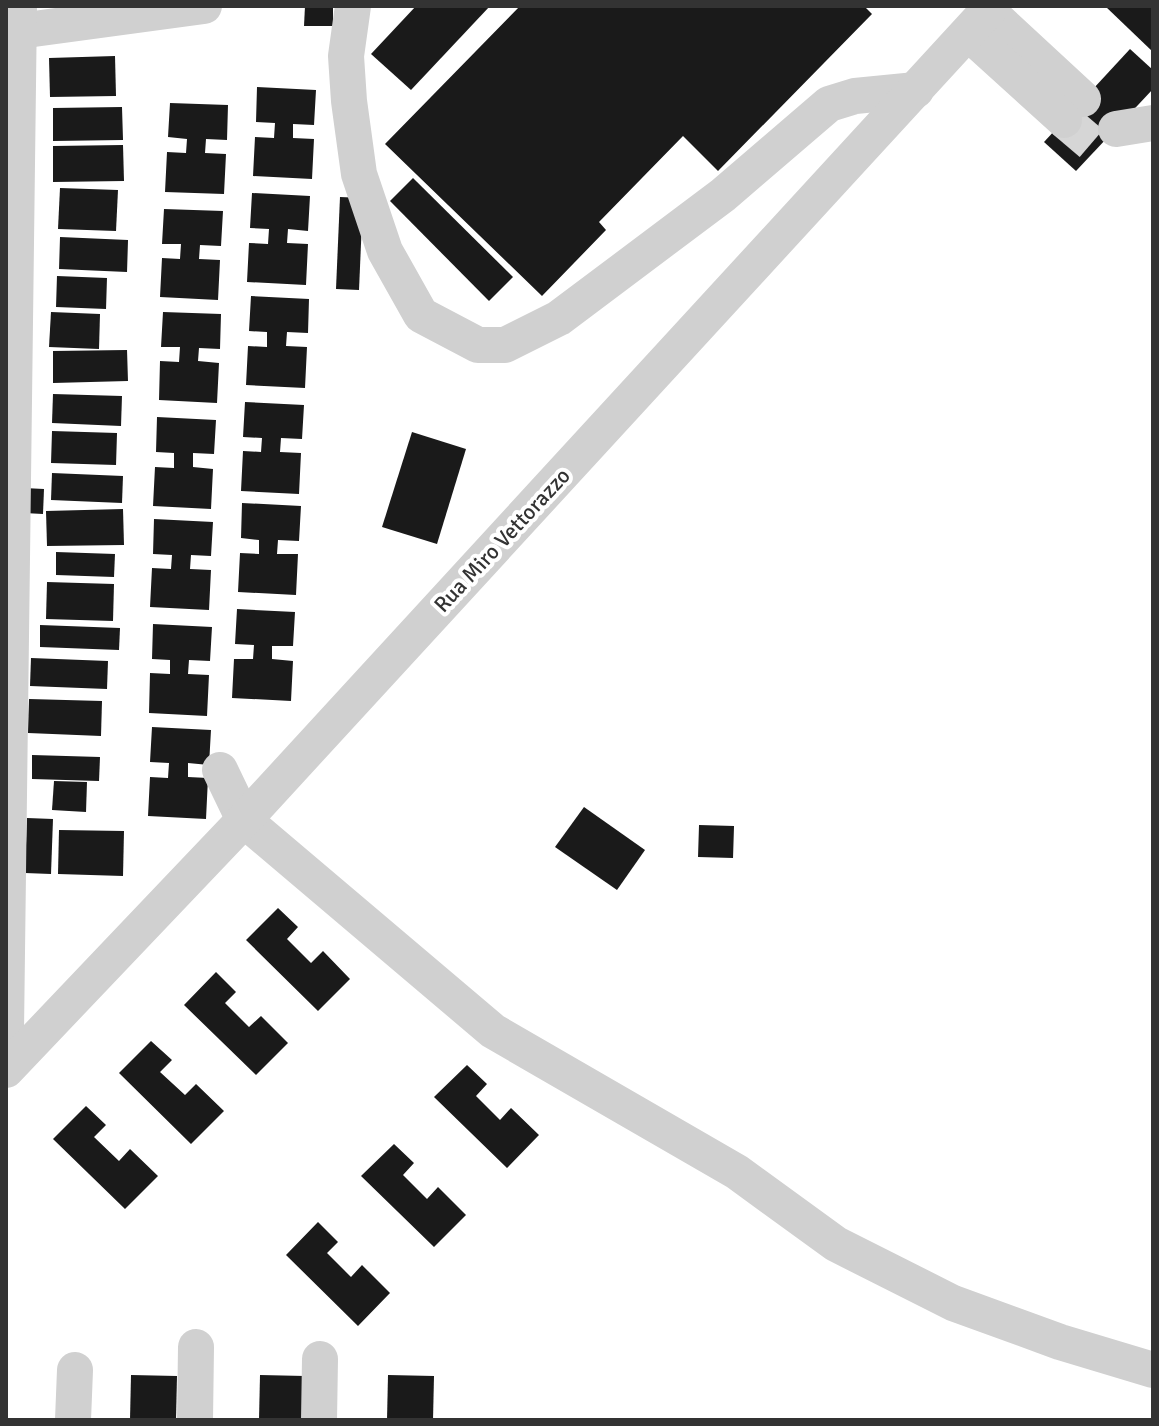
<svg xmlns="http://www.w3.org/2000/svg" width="1159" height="1426" font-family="Signika,sans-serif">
	<rect width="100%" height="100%" fill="#fff"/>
	<!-- building -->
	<g fill="#1a1a1a">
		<path d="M305,6H333V26H304Z"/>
		<path d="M416,6H490L411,90L371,54Z"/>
		<path d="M520,6H864L872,14L718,171L683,136L599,222L606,230L542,296L385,144Z"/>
		<path d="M1105,6H1153V52Z"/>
		<path d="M1130,49L1153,70V89L1076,171L1044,142Z"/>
		<path d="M115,56L116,96L50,97L49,58Z"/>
		<path d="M257,87L316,90L314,125L293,124V138L314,139L312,179L253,176L255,137L274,138L275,123L256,122Z"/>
		<path d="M170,103L228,105L227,140L206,139L205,153L226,154L224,194L165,192L167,152L186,153L187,139L168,137Z"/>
		<path d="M122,107L123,140L53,141V108Z"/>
		<path d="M123,145L124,181L53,182V146Z"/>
		<path d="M413,178L513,277L489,301L390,201Z"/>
		<path d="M60,188L118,190L116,231L58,229Z"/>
		<path d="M252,193L310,196L308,231L288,229L287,243L308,244L306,285L247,282L249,243L268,244L269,229L250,228Z"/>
		<path d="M340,197L363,198L359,290L336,289Z"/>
		<path d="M164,209L223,211L221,246L200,245L199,259L220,260L218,300L160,297L162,258L180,259L181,244H162Z"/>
		<path d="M60,237L128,240L127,272L59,269Z"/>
		<path d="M57,276L107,278L106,309L56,307Z"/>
		<path d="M251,296L309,299L308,333L287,332L286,346L307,347L305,388L246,385L248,346L267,347V332L249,331Z"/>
		<path d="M51,312L100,314L99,349L49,347Z"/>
		<path d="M163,312L221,314L220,349L199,348L198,361L219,363L217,403L159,400L160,361L179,362L180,347H161Z"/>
		<path d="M127,350L128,381L53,383V351Z"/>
		<path d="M53,394L122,396L121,426L52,423Z"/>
		<path d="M245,402L304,405L302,439L281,438L280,452L301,453L299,494L241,491L243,451L261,452L262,438L243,437Z"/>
		<path d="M157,417L216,420L214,454L193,453V467L213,469L211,509L153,506L155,467L174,468V453L156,452Z"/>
		<path d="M52,431L117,433L116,465L51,463Z"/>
		<path d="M412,432L466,449L437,544L382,527Z"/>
		<path d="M52,473L123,476L122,503L51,500Z"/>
		<path d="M24,488L44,489L43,514L24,513Z"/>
		<path d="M242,503L301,506L299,541L278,540L277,554H298L296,595L238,592L240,553L259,554V540L241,538Z"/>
		<path d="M123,509L124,545L47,546L46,511Z"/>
		<path d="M154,519L213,522L211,556L191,555L190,569L211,570L209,610L150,607L152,568L171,569L172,555L153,554Z"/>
		<path d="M56,552L115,554L114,577L56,575Z"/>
		<path d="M47,582L114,584L113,621L46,619Z"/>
		<path d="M237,609L295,612L293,646H272V659L293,661L291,701L232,698L234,659H253L254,645L235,644Z"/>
		<path d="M153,624L212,627L210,661L189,660L188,674L209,675L207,716L149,713L150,673L170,674V660L152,659Z"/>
		<path d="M40,625L120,628L119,650L40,647Z"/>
		<path d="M31,658L108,661L107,689L30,686Z"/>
		<path d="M29,699L102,701L101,736L28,733Z"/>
		<path d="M152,727L211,730L209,765L188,763V777L208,778L206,819L148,816L150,777L168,778L169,763L150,762Z"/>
		<path d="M32,755L100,757L99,781L32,779Z"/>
		<path d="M54,781L87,782L86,812L52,810Z"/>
		<path d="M584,807L645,850L617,890L555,847Z"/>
		<path d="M27,818L53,819L51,874L25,873Z"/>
		<path d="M699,825L734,826L733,858L698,857Z"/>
		<path d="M59,830L124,831L123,876L58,874Z"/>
		<path d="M278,908L298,927L287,939L311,963L323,951L350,979L318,1011L246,940Z"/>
		<path d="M216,972L236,992L225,1003L249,1027L261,1016L288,1043L256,1075L184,1005Z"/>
		<path d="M151,1041L172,1060L160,1072L185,1095L196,1084L224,1111L191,1144L119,1073Z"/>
		<path d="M467,1065L487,1084L476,1096L500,1120L511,1108L539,1135L507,1168L434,1097Z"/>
		<path d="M86,1106L106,1125L94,1137L119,1161L130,1149L158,1176L125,1209L53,1139Z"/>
		<path d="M394,1144L414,1163L403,1175L427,1199L438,1187L466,1215L434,1247L361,1176Z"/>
		<path d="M318,1222L338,1242L327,1253L351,1277L362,1265L390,1293L358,1326L286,1255Z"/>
		<path d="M131,1375L177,1376L176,1420H130Z"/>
		<path d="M260,1375L305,1376L304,1420H259Z"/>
		<path d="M388,1375L434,1376L433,1420H387Z"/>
	</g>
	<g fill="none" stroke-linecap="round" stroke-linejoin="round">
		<!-- minor-tunnel -->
		<path stroke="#d6d6d6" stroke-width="36" stroke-dasharray="36 18" stroke-linecap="butt" d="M1064,120L1098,149"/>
		<!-- minor -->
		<g stroke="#d0d0d0" stroke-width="36">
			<path d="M353,6L346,56L349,101L359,174L385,251L421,315L478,345H505L559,318L723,195L829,104L855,96L916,90"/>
			<path d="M988,11L1083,99"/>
			<path d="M19,31L204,6"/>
			<path d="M968,33L1064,120"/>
			<path d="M1116,129L1153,123"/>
			<path d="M220,770L244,820L493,1031L737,1172L836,1244L953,1303L1060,1342L1153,1370"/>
			<path d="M6,1031L19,6"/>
			<path d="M6,1070L244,820L992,6"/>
			<path d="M73,1420L75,1370"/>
			<path d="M195,1420L196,1347"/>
			<path d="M319,1420L320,1359"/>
		</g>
	</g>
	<g text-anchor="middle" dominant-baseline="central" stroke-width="8" stroke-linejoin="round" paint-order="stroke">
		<!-- street labels -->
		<g font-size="22" fill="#333" stroke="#fff">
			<text transform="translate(502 540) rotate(-47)">Rua Miro Vettorazzo</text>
		</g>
	</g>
	<!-- border -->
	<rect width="1159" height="1426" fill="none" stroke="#333333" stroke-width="16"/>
</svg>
